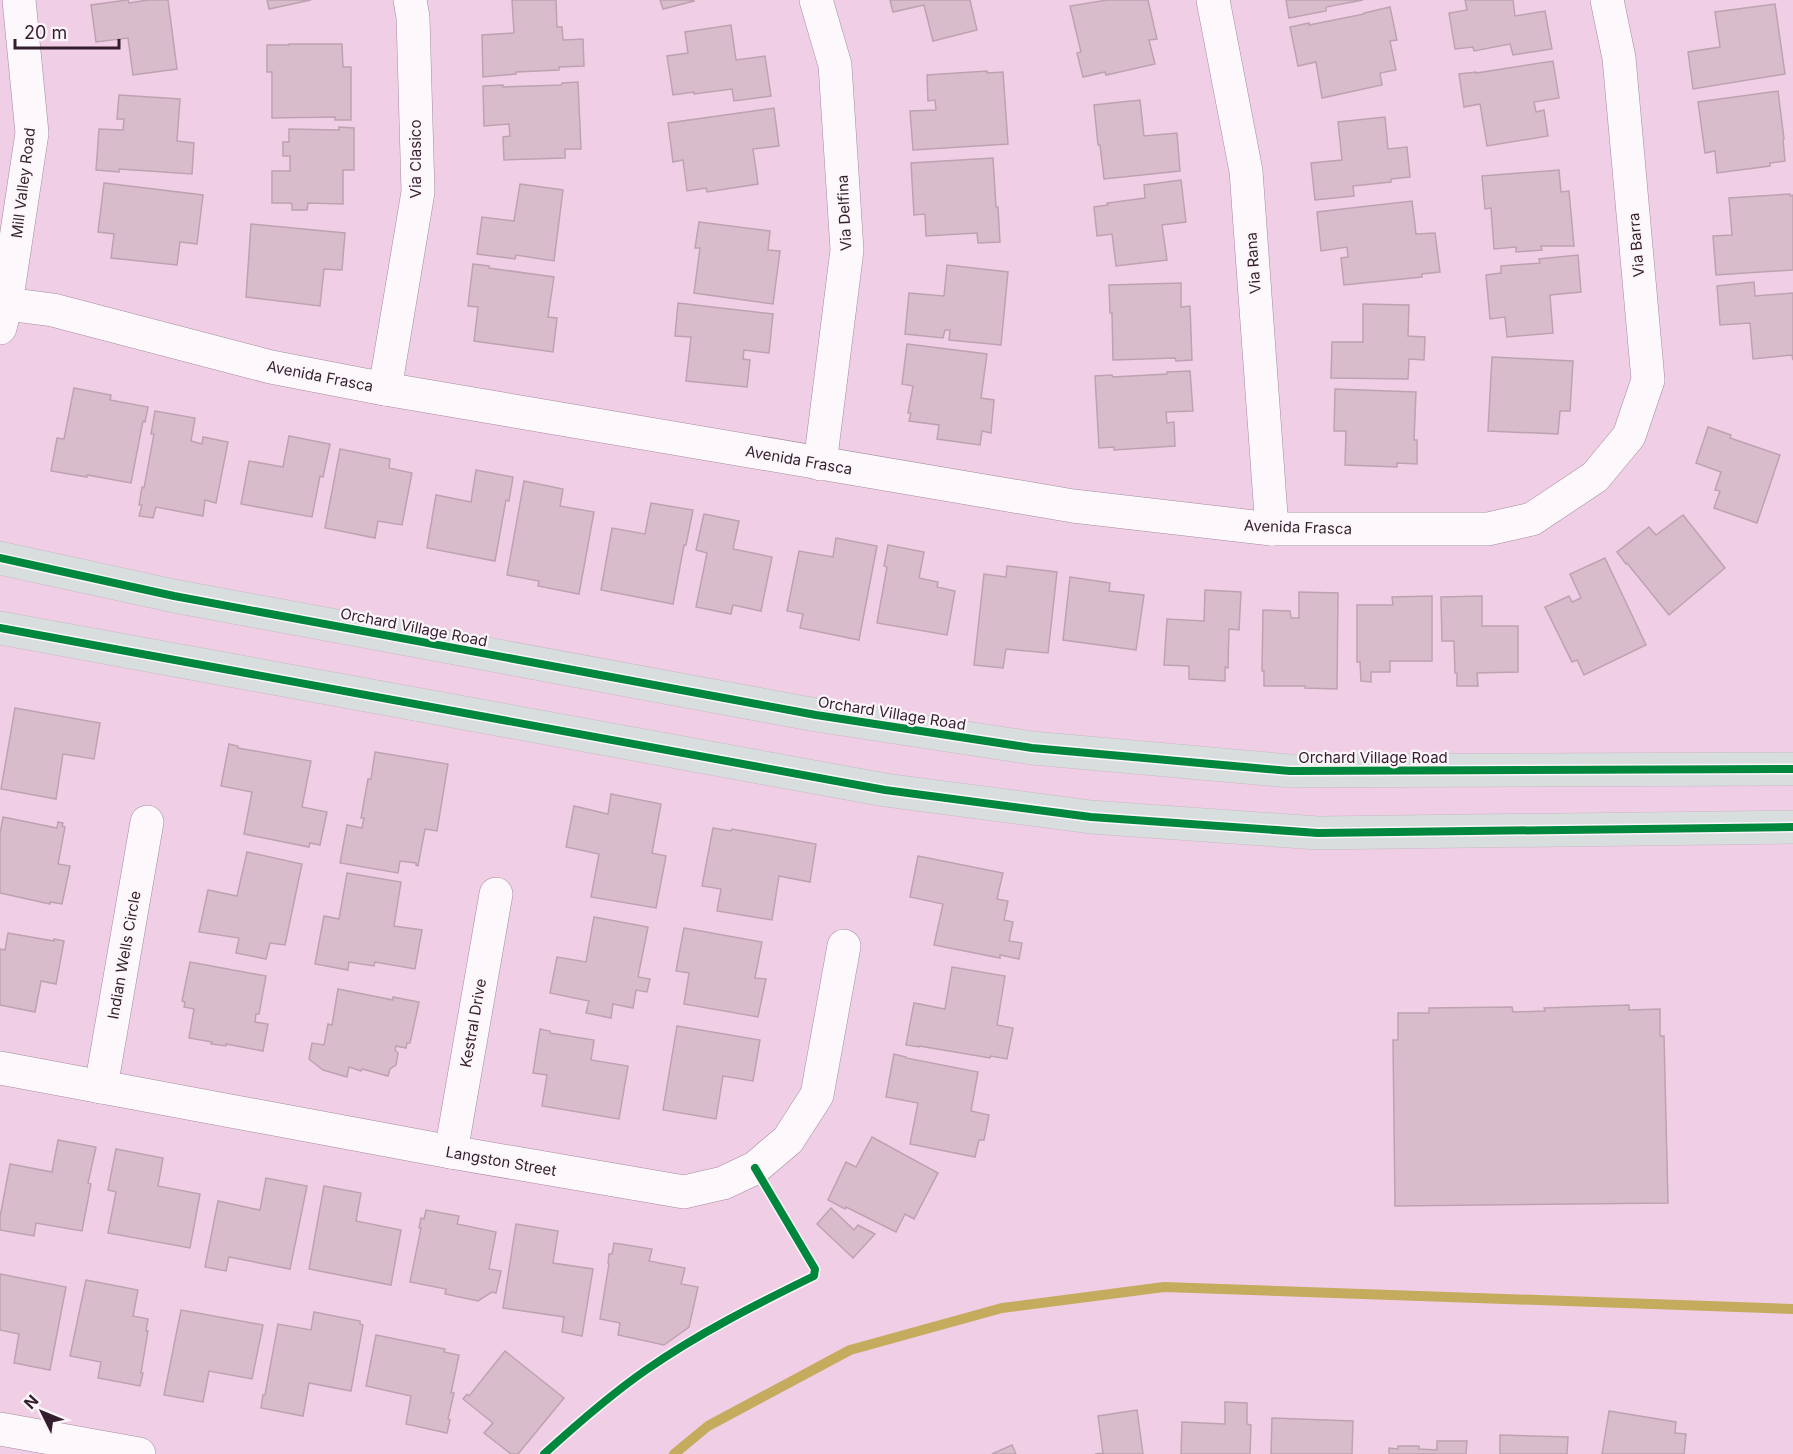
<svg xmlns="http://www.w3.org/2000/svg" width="1793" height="1454" font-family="Inter,sans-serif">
	<rect width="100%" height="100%" fill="#f0cfe6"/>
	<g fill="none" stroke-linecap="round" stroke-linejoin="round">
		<!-- stream -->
		<path stroke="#c5ab5e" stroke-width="10" d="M674,1454L708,1426L850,1350L1002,1308L1164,1287L1793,1309"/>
	</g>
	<!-- building -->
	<g fill="#d9bccb" stroke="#bda2b0" stroke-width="1.5">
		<path d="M127,0H128L129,3L148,0H168L177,69L133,75L128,38L96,42L91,5Z"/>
		<path d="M267,0H311L269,9Z"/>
		<path d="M512,0H556L557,27H562L563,40L583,39L584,66L559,67V70L516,72V74L483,77L482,35L514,33Z"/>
		<path d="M660,0H693L694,1L663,9Z"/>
		<path d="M890,0H970L977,30L933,41L924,5L893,12Z"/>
		<path d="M1107,0H1148L1157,39L1149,40L1155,64L1106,75L1105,72L1083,77L1077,53L1081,52L1070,6Z"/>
		<path d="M1286,0H1363L1326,7V11L1289,18Z"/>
		<path d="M1465,0H1513L1515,16L1545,11L1552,49L1513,55L1510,44L1474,51L1473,47L1455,49L1449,13L1467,10Z"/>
		<path d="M1775,4L1785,74L1693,89L1688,52L1720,47L1715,12Z"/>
		<path d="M1390,7L1397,40L1390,41L1396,70L1380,73L1382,85L1322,98L1316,62L1298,66L1290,27L1309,23V25L1364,14V13Z"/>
		<path d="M731,25L736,60L765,56L771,96L734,101L732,89L694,94V92L673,95L667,56L688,53L685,32Z"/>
		<path d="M289,44H342L343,67H351V120H335V117L272,118V72H267V45H289Z"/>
		<path d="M1553,61L1559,98L1534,102L1536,112L1544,110L1548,136L1487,146L1480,104L1464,107L1459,74L1476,72V73Z"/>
		<path d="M987,71V73L1003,72L1008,144L913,150L910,111L936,110L935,100L928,101L927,75Z"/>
		<path d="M578,82L581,149H565V158L504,160L503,137L510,136L509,124L484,126L483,86L503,85V87L561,85L562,83Z"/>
		<path d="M1778,91L1784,139L1783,140L1785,161L1770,163V166L1717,173L1715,151L1705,153L1698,102Z"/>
		<path d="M119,95L180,99L177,141L194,143L192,174L119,169V172L96,170L99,129L123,130L124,119H117Z"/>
		<path d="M1140,100L1144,136L1177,133L1180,171L1104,179L1100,145H1098L1094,105Z"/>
		<path d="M774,108L779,146L753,149L758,184L707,192L706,188L687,191L683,160L673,162L668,123Z"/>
		<path d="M1385,117L1388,149L1407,147L1410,177L1391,179V182L1353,186L1354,196L1315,200L1311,163L1342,160L1338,122Z"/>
		<path d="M339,127L354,128V170H343V204L308,203L307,210H292V204L289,203H272V171H290V156H283V142H289V129L339,130Z"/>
		<path d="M993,158L996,207H998L1000,242L978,243L977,233L926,236L925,214L914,215L911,163Z"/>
		<path d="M1559,170L1561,192L1569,191L1574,246H1541L1542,250L1516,252V247L1494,249L1491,208L1485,209L1482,176Z"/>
		<path d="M1181,180L1186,222L1162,225L1167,260L1116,266L1112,234L1097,236L1094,207L1108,205L1107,203L1145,198L1144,185Z"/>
		<path d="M104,183L203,195L197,244L180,242L177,265L111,258L114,234L98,232Z"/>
		<path d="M520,184L563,190L554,261L516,255L515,259L477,254L482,217L514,221Z"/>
		<path d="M1790,194V196L1793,195V270L1716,275L1713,236L1732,235L1729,198Z"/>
		<path d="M1412,201L1416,234L1435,233L1440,272L1422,274V277L1344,285L1341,258L1348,257L1347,247L1321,251L1317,212Z"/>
		<path d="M699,222L770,231L768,250L780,251L773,304L694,293L700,248H695Z"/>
		<path d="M251,224L345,233L342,270L324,269L320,306L246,297Z"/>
		<path d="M1578,255L1581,292L1550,295L1553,333L1507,337L1505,317L1490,319L1486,275L1501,273V266L1540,263L1539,259Z"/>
		<path d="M473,264L489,266V268L554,277L548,317L557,318L553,352L474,341L478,307L468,306Z"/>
		<path d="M947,265L1008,272L1001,345L949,340L950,330H945L943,338L905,334L909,293L944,296Z"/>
		<path d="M1754,282L1755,296L1793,293V360L1792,355L1753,359L1750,323L1720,325L1717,286Z"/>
		<path d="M1181,283V307L1190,306L1192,360L1176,361L1175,358L1113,360L1112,313H1110L1109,285Z"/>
		<path d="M678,303L773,314L769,353L744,350L743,359L750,360L747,387L686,381L691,337L675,336Z"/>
		<path d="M1363,304L1409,305L1408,336L1425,337L1424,360L1409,359L1408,379L1331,378L1332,342H1363Z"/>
		<path d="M907,344L987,354L981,398L994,400L991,433L982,431L980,445L937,439L939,425L909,421L911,413H908L913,386L902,384Z"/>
		<path d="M1492,357L1573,361L1570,411H1560L1558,434L1488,431Z"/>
		<path d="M1190,371L1193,411L1166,412L1167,423L1174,422L1175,446L1114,450V447L1099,448L1095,376L1112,375L1113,377L1167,374V372Z"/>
		<path d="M74,388L111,395L110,400L148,407L145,422L143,421L131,483L87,475V477L51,471L57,438L64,439Z"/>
		<path d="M1335,389L1416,392L1414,440H1417V464L1397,463V467L1345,465L1346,431H1334Z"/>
		<path d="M155,411L195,418L191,441L202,444L203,437L228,442L216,503L205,500L203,516L156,507L153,518L139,516L142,505H139L142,487L144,488L154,434H151Z"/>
		<path d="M1708,427L1731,435L1730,438L1780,455L1757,523L1714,508L1720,491L1715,490L1721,472L1696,463Z"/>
		<path d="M289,436L330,444L323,477L320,476L312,517L241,504L249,461L283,467Z"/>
		<path d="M340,449L390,459L389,468L412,473L402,525L378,521L375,538L325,528Z"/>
		<path d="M476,470L513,477L509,501L506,500L495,561L427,548L436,495L471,502Z"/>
		<path d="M524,481L563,489L560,506L594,512L579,594L538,586L539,581L507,575Z"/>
		<path d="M651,503L693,510L686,545H684L673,604L601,590L612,528L645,534Z"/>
		<path d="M704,514L739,521L733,549L772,557L761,611L733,605L731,614L696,607L707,553L696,550Z"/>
		<path d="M1683,515L1725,568L1669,615L1627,563L1626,564L1617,552L1649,527L1656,535Z"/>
		<path d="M836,538L877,546L859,640L800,628L803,614L787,611L799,551L833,557Z"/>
		<path d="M888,545L924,552L919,578L938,582L937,587L955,591L947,635L877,623L887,567L884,566Z"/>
		<path d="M1605,558L1646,645L1584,675L1577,660L1572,662L1545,607L1569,596L1572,602L1581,598L1570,574Z"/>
		<path d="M1007,566L1057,572L1048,653L1006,649L1003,668L974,665L984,574L1006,577Z"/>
		<path d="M1070,577L1110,583L1109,591L1144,595L1136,650L1063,640Z"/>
		<path d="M1205,590L1241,592L1239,630L1229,629L1228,668L1225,667V681L1189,679V666L1164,665L1167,619L1204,621Z"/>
		<path d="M1299,592L1338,593L1337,689L1305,688V686H1264V671H1262L1263,610L1290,611L1291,618H1299Z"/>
		<path d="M1432,596V661H1390V672H1371V682L1361,681L1360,662H1357V605H1393L1392,597Z"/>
		<path d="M1482,596V626H1518V672L1477,673L1478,686H1457V673H1455L1454,641H1442L1441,597Z"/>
		<path d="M15,708L100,723L94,759L63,754L56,799L1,789Z"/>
		<path d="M229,744L238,746V748L311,761L302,807L327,812L320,845L310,843L309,847L244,834L252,792L221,786Z"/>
		<path d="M375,752L448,764L437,831L425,829L418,866L416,865V863L400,861L398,873L340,863L347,825L362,828L364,818H361L368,779H371Z"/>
		<path d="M611,794L661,804L652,853L666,856L656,908L591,897L599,854L566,847L574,806L608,814Z"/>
		<path d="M3,817L57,828L58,822L63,823L62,826L65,827L58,864L70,866L62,904L50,902V904L0,893V834Z"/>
		<path d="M713,828L731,831L732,829L816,844L810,882L779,876L772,920L717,911L721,889L702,886Z"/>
		<path d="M247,852L302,864L285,945L270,943L266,959L236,953L239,938L199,932L208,890L237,896Z"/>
		<path d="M918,856L1003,873L997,899L1008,901L1004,920L1013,922L1009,941L1022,943L1019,959L1000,955V958L934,945L943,904L910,897Z"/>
		<path d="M347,873L401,882L394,926L422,930L415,969L375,962L374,966L349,962L348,970L315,964L324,916L339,919Z"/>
		<path d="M594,917L648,927L638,977L650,979L647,992L636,990L633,1008L613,1004L611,1018L586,1013L589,1001L550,993L557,957L586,962Z"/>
		<path d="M684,928L762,942L755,978L766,979L758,1017L684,1004L689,973L676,971Z"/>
		<path d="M8,933L54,941V939L64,941L56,984L41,981L35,1012L0,1005V949L5,950Z"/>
		<path d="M190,962L266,976L259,1014H256L255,1022L268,1024L263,1051L226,1044V1046L211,1044L212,1042L189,1038L194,1009L184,1007L185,1002L182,1001Z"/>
		<path d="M952,967L1005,976L997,1025L1013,1028L1007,1059L991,1056L990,1058L919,1046V1047L906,1045L914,1003L945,1009Z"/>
		<path d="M338,989L393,1000V997L419,1002L410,1043H407L406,1048L396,1046L395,1050L398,1053L396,1065L390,1069L388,1076L362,1069L361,1071L349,1067L347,1077L323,1070L309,1059L312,1043L324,1045L328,1024L332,1025Z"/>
		<path d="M1629,1005V1010L1660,1009V1036H1664L1668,1203L1395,1206L1393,1040H1398V1013H1429V1008L1512,1007L1513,1012L1545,1011L1544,1008Z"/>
		<path d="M677,1026L760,1040L753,1081L723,1076L716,1119L663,1110Z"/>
		<path d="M540,1029L550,1031V1033L594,1040L591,1060L628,1066L619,1119L542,1106L547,1075L533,1073Z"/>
		<path d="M894,1054L906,1057V1058L978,1072L971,1111L989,1115L984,1140H979L975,1157L910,1144L918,1103L886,1097Z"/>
		<path d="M872,1137L938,1173L914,1219L905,1214L896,1232L846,1207L845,1209L828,1200L846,1162L856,1167Z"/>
		<path d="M58,1140L96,1147L88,1183L91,1184L82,1231L36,1223L34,1236L0,1230V1217L10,1164L52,1172Z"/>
		<path d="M116,1149L163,1158L158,1186L200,1194L190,1248L108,1233L116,1192L108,1190Z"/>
		<path d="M266,1178L307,1186L290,1269L229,1257L226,1271L205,1267L218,1201L260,1210Z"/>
		<path d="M324,1186L361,1193L356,1221L401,1230L391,1285L309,1269Z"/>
		<path d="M831,1208L854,1230L858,1225L875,1234L853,1258L817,1224Z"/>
		<path d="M426,1210L459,1216L457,1224L496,1232L489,1269L501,1271L496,1293L492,1292L478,1301L445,1294L446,1289L410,1282L421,1228H419L421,1218L424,1219Z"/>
		<path d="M516,1224L558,1231L553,1263L593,1269L582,1336L562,1332L564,1317L503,1308Z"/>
		<path d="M614,1243L652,1249L649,1261L685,1268L681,1284L698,1287L689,1327L664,1345L618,1335L620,1323L600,1319L609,1264L608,1263L609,1254H612Z"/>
		<path d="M0,1274L66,1287L50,1370L14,1363L19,1334L0,1330Z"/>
		<path d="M86,1280L138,1290L133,1316L148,1319L146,1331H148L141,1373H143L140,1386L98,1378L101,1362L70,1356Z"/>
		<path d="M181,1310L263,1325L252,1379L209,1371L203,1402L164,1395Z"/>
		<path d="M314,1312L360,1321V1324L363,1325L351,1391L309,1383L303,1416L261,1408L263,1395H265L278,1324L311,1330Z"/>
		<path d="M376,1335L445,1349L444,1352L459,1355L451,1393H454L448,1419L450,1420L447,1433L406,1424L411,1396L366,1386Z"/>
		<path d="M505,1351L564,1398L518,1454H511L484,1433L493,1423L463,1399L467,1394L469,1396Z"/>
		<path d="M1225,1402L1247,1403V1424L1251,1425L1250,1454H1181L1182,1422L1225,1424Z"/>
		<path d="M1137,1410L1143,1454H1095L1103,1453L1098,1416Z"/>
		<path d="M1609,1411L1676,1422L1675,1433L1686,1434L1684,1454H1602Z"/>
		<path d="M1272,1418L1353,1421L1352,1454H1271Z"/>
		<path d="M1500,1435L1568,1437L1567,1454H1500Z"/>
		<path d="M1437,1441H1467L1466,1454H1389V1448L1398,1449V1446H1419V1449L1437,1450Z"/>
		<path d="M1012,1445L1016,1454H992Z"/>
	</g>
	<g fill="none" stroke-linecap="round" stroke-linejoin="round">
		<!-- minor casing -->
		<g stroke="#a48b9d" stroke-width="34">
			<g id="minor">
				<path d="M816,0L835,65L847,250L820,464"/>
				<path d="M1213,0L1246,171L1272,529"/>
				<path d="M0,303L53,310L271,367L385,389L1073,506L1272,529H1488L1532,519L1595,477L1629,436L1648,380L1619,58L1607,0"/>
				<path d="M0,328L6,304L32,133L19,0"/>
				<path d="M385,389L418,192L413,17L410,0"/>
				<path d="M0,1068L451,1152L684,1192L723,1183L755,1168L788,1140L817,1095L844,946"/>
				<path d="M101,1087L147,822"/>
				<path d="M451,1152L496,894"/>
				<path d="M0,1429L139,1454"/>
			</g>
		</g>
		<!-- major casing -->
		<g stroke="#c9b8c4" stroke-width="34">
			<g id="major">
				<path d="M0,558L174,596L816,715L1032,748L1290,771L1793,769"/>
				<path d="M0,628L885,790L1091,817L1318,833L1793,827"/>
			</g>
		</g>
		<!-- minor -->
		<use href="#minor" stroke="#fdf8fb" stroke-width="33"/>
		<!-- major -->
		<use href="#major" stroke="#d7dedd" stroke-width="33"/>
		<!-- cycleway casing -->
		<g stroke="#fcf6fa" stroke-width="11">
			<g id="cycleway">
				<path d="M0,558L174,596L816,715L1032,748L1290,771L1793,769"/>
				<path d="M0,628L885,790L1091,817L1318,833L1793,827"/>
				<path d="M544,1454C577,1424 610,1395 646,1370C699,1333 757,1304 814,1276L815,1269L755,1168"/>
			</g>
		</g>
		<!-- cycleway -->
		<use href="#cycleway" stroke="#00873e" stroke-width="8"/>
	</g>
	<g text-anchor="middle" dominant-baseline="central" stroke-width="4.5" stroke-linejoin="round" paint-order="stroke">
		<!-- street labels -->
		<g font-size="15" fill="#341e2e" stroke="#fcf6fa">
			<text transform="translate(415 159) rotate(-90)">Via Clasico</text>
			<text transform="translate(23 183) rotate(-83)">Mill Valley Road</text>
			<text transform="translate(844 213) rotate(-93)">Via Delfina</text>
			<text transform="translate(1636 245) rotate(-95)">Via Barra</text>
			<text transform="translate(1253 263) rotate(-94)">Via Rana</text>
			<text transform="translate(320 376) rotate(11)">Avenida Frasca</text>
			<text transform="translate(799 460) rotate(10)">Avenida Frasca</text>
			<text transform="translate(1298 527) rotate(2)">Avenida Frasca</text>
			<text transform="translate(414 627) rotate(11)">Orchard Village Road</text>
			<text transform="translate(892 713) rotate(9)">Orchard Village Road</text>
			<text x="1373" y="757">Orchard Village Road</text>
			<text transform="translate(124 955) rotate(-80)">Indian Wells Circle</text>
			<text transform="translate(473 1023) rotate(-80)">Kestral Drive</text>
			<text transform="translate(501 1161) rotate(10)">Langston Street</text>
		</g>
	</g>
	<!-- north arrow -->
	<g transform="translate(42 1412) rotate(313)" stroke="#fcf6fa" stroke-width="4.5" paint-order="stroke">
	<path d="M0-4.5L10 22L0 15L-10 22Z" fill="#341e2e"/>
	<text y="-9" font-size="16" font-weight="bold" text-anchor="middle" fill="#341e2e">N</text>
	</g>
	<!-- scale -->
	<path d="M15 39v9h104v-9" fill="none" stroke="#341e2e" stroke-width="3"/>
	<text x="24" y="39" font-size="18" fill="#341e2e" stroke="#fcf6fa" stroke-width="4.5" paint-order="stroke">20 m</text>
</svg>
